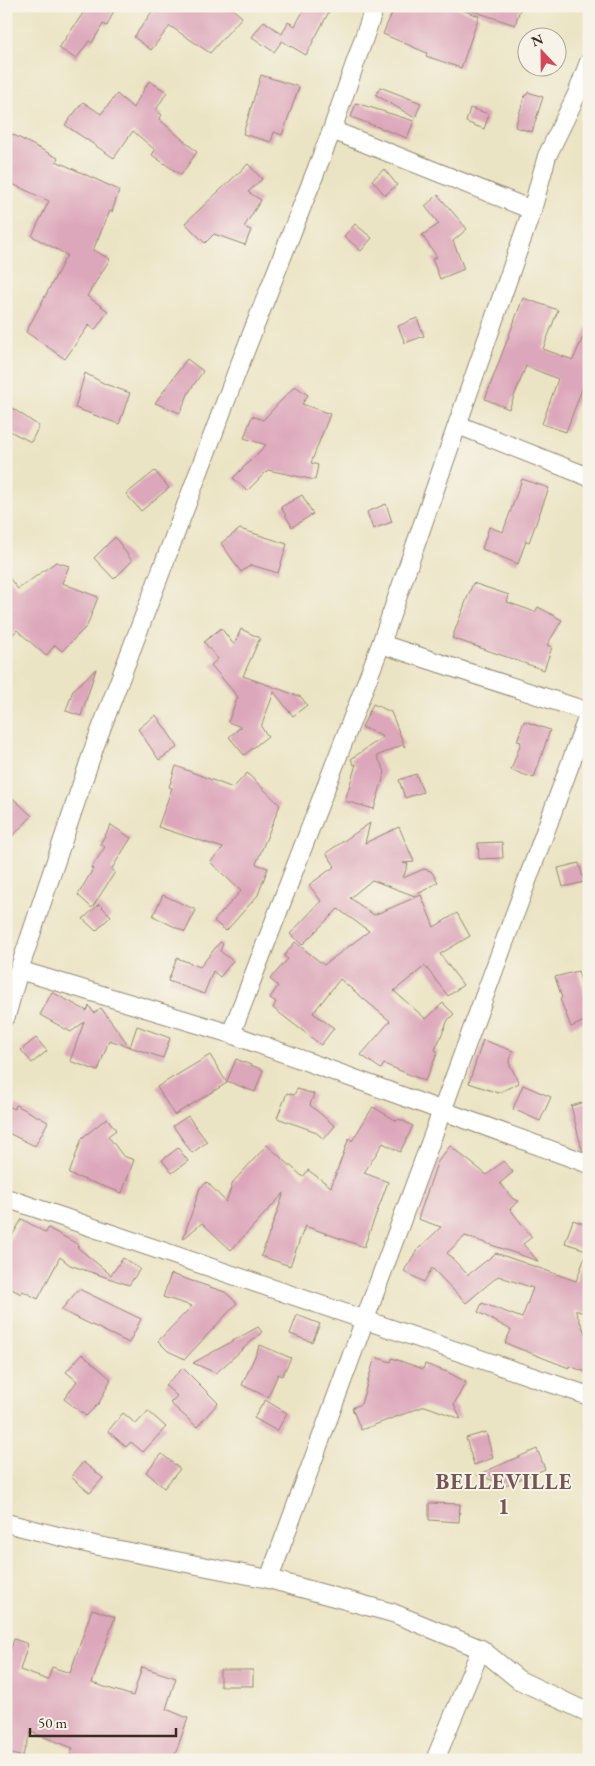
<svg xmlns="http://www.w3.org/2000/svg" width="595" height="1766" viewBox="0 0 595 1766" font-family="'EB Garamond',serif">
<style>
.building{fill:#dda7bb}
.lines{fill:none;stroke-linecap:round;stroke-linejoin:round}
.street-casing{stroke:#938771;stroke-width:20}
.street{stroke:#fff;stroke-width:18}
.labels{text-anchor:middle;stroke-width:4;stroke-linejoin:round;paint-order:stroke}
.district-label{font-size:22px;font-weight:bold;letter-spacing:1px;fill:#745655;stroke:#f7f3e8}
</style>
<rect width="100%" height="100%" fill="#f7f3e8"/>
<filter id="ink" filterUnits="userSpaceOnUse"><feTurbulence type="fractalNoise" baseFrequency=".02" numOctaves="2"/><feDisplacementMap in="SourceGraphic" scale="10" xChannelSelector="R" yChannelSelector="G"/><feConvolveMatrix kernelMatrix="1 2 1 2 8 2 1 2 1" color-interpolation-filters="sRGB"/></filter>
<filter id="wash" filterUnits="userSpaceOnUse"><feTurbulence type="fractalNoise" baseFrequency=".0096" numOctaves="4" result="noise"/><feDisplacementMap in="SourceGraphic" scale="20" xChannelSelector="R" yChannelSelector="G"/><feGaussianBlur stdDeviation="1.12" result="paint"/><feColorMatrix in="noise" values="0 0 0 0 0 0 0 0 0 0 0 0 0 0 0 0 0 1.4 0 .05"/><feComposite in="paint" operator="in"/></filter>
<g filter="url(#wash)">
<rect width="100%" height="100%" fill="#ebe4c4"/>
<g id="blocks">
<!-- building -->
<g class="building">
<polygon points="88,6 116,6 107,26 103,24 92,43 89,41 76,59 59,48"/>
<polygon points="156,6 229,6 242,17 210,53 170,26 151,50 134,37"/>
<polygon points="306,6 332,6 306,55 282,41 274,52 252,37 264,21 282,34 288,22 295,26"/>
<polygon points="395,6 450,6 479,16 461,68 426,56 427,53 383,34"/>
<polygon points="467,6 521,6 515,25 467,9"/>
<polygon points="261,75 299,87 282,135 274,132 271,142 243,134"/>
<polygon points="149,81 167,92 156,110 162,115 159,119 197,152 181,175 152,155 155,150 133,131 114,158 65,125 83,102 101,114 117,94 133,108"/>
<polygon points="380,87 421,103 415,118 376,95"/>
<polygon points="528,92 543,97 532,132 515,127 525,95 527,95"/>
<polygon points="356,103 414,121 407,138 351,117"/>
<polygon points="470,108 489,114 484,129 466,122"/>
<polygon points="6,131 58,158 56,161 119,190 112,212 110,211 93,250 110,259 87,296 108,311 95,330 89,325 65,359 26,332 67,255 32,236 49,201 6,181"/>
<polygon points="248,164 262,179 248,192 261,200 244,227 251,230 245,245 214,234 205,243 185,223"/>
<polygon points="384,169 397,185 385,195 372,180"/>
<polygon points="438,195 467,229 453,241 464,269 440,279 432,259 437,257 422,235 439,224 425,206"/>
<polygon points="355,224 372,238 361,251 344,236"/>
<polygon points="523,298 558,310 543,349 573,360 589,323 589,370 566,432 542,424 558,379 526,366 509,409 485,399"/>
<polygon points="417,318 424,336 405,343 398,326"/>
<polygon points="187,359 203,371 189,392 180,413 155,403"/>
<polygon points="85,373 105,384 130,393 119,424 75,408"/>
<polygon points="295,386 308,395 302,404 330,414 311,463 318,465 315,480 268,470 247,491 233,478 266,445 244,438 252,416 263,420"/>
<polygon points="6,404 39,426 31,442 6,429"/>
<polygon points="155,471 169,488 141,511 126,494"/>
<polygon points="522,479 549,488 529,542 526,541 518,564 482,549 489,527 503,532"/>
<polygon points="302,495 313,514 292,527 281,507"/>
<polygon points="386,504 392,522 373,529 367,512"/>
<polygon points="240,529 287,544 278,573 251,565 241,572 221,543"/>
<polygon points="115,537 132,561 114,579 94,558"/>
<polygon points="56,562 69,566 62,583 98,597 87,626 62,651 55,645 46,656 17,630 6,642 6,574 18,589"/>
<polygon points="473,583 509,595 507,602 535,612 538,607 562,620 547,645 552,647 544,670 452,638"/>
<polygon points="221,628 234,645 241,629 260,638 243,676 301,697 307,705 293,716 274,692 261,727 268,736 244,755 229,737 241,727 228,722 238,697 211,665 218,659 204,642"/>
<polygon points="96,669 81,716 66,711 73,690"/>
<polygon points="373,704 391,712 405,747 402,745 377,756 385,772 374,809 345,801 356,764 354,765 351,759 383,737 362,727"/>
<polygon points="156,715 178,747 159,760 138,729"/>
<polygon points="524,721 550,730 534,778 511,770 521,742 517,741"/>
<polygon points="176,766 233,788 247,773 280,805 256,864 268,868 258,895 226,931 214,921 241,891 210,862 223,848 158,827 172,788 169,787"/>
<polygon points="416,774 423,792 405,798 399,780"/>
<polygon points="6,792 32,816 6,843"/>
<polygon points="370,823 365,843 399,827 414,862 403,863 408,864 403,878 424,869 431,871 438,882 415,896 372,880 350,898 374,915 421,895 434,927 457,913 470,936 440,954 463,985 448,996 425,966 394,991 426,1019 443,1003 454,1014 448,1020 435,1050 438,1052 425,1081 384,1064 381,1069 361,1055 390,1021 340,979 313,1013 334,1028 321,1045 273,1008 276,1002 270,998 278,986 270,979 288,959 284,956 295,942 324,965 369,931 338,909 302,945 290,934 321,901 309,885 335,866 326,853"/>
<polygon points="111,825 131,838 111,870 115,872 92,908 78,895 93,869 91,868 105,847 100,844"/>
<polygon points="502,842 503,858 479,859 478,843"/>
<polygon points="579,863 584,882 563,887 558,868"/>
<polygon points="163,895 196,910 185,932 153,916"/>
<polygon points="99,904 111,916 96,931 83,919"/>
<polygon points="220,942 223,944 220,951 233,961 220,977 213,971 204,994 168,981 177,958 200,967"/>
<polygon points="578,971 589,1009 589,1019 571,1027 560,999 562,998 555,977"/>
<polygon points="52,992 87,1011 89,1006 94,1013 101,1008 130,1047 109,1040 98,1071 70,1061 84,1022 71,1032 40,1015"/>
<polygon points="137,1026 170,1038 163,1058 130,1047"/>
<polygon points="36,1038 47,1051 32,1063 21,1050"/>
<polygon points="483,1040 513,1051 509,1063 519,1083 498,1093 469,1083"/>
<polygon points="210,1055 227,1083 174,1115 157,1087"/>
<polygon points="236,1059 263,1070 255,1092 227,1081"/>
<polygon points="523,1085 551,1097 540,1121 513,1109"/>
<polygon points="297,1089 314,1094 310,1105 335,1126 324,1139 314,1131 277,1118 287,1093 294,1095"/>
<polygon points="589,1101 589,1152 587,1152 582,1150 571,1106"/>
<polygon points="6,1104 14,1109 16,1105 48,1122 35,1146 6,1132"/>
<polygon points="373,1107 397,1121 399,1119 413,1126 400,1152 383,1143 364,1173 388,1182 364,1247 305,1226 290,1266 261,1256 284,1193 231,1250 202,1223 183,1239 200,1188 207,1182 226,1202 233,1182 267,1145 303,1177 308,1170 331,1187 349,1138 352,1141"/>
<polygon points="188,1116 207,1142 192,1153 173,1126"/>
<polygon points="107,1118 116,1130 108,1136 123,1156 134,1160 122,1193 69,1174 82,1138"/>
<polygon points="450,1146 487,1175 503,1161 513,1172 500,1183 513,1199 519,1201 510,1209 532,1237 523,1244 538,1261 465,1236 447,1253 468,1275 496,1253 576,1281 587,1252 589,1252 589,1315 575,1310 589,1342 589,1373 569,1366 569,1368 505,1343 511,1330 478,1312 482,1303 522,1318 533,1288 498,1276 466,1303 432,1268 424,1282 404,1271 417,1250 441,1227 418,1219 437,1163"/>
<polygon points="178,1148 188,1161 172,1173 162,1160"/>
<polygon points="22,1219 46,1233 48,1228 79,1245 77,1247 111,1275 123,1258 140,1269 129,1285 70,1265 60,1257 38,1299 23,1291 21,1294 6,1286 6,1246"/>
<polygon points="573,1220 589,1226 589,1251 565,1243"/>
<polygon points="171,1274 225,1292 237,1303 185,1359 168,1351 158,1341 192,1306 163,1297"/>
<polygon points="79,1289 141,1319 129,1343 61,1310"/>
<polygon points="297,1315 320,1324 312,1342 290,1334"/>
<polygon points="258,1327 262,1332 216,1373 193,1363"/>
<polygon points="260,1345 291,1358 282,1376 278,1374 268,1397 242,1385"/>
<polygon points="82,1354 111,1379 99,1403 86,1416 64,1399 77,1381 66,1372"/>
<polygon points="375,1357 391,1362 392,1358 423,1369 425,1364 447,1372 466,1382 454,1404 461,1419 425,1406 361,1430 352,1408 361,1404"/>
<polygon points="183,1368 218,1403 197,1427 170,1403 177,1396 165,1385"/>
<polygon points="265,1400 287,1413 277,1431 254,1418"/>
<polygon points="148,1411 166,1427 143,1452 131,1442 126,1447 108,1431 123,1413 136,1424"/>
<polygon points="486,1432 493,1458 474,1465 466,1438"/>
<polygon points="537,1449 545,1469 506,1485 477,1475"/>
<polygon points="162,1454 180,1469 164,1488 146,1472"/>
<polygon points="83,1462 103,1478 90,1493 71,1477"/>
<polygon points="429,1503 460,1504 459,1522 429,1520"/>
<polygon points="92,1609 115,1617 92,1683 133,1696 142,1667 176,1678 166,1709 188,1718 173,1760 68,1760 73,1748 31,1732 22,1757 6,1752 6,1663 14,1639 28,1644 20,1670 48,1680 52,1667 70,1673"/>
<rect x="220" y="1670" width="33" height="16"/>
</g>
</g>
</g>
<g filter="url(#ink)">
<use href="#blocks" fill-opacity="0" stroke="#938771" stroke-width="1"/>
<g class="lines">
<!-- street casing -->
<g class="street-casing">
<g id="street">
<polyline points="332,130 532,210"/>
<polyline points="458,425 589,477"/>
<polyline points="381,644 589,712"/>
<polyline points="19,970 231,1034 589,1164"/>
<polyline points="6,1016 19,970 95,745 236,374 332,130 375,6"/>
<polyline points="231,1034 381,644 532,210 547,156 577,94 589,62"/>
<polyline points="6,1198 589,1396"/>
<polyline points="6,1523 94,1545 269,1579 393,1613 481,1649 519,1680 589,1713"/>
<polyline points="269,1579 589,713"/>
<polyline points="435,1760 481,1649"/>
</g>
</g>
<!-- street -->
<use href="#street" class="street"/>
</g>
</g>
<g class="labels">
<!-- district labels -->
<g class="district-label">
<text x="504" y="1489">BELLEVILLE<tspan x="504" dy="25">1</tspan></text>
</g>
</g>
<!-- margin -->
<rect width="595" height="1766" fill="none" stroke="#f7f3e8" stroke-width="25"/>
<!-- north arrow -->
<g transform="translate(542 52) rotate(338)"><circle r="24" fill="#f7f3e8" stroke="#aca397"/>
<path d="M0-4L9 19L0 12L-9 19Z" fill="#d1495b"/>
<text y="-8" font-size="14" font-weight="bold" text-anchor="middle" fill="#3b2a1e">N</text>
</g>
<!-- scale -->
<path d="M30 1728v8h146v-8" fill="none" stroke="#3b2a1e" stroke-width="2.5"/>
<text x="38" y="1728" font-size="15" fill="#3b2a1e" stroke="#f7f3e8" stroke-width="4" paint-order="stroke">50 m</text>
</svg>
